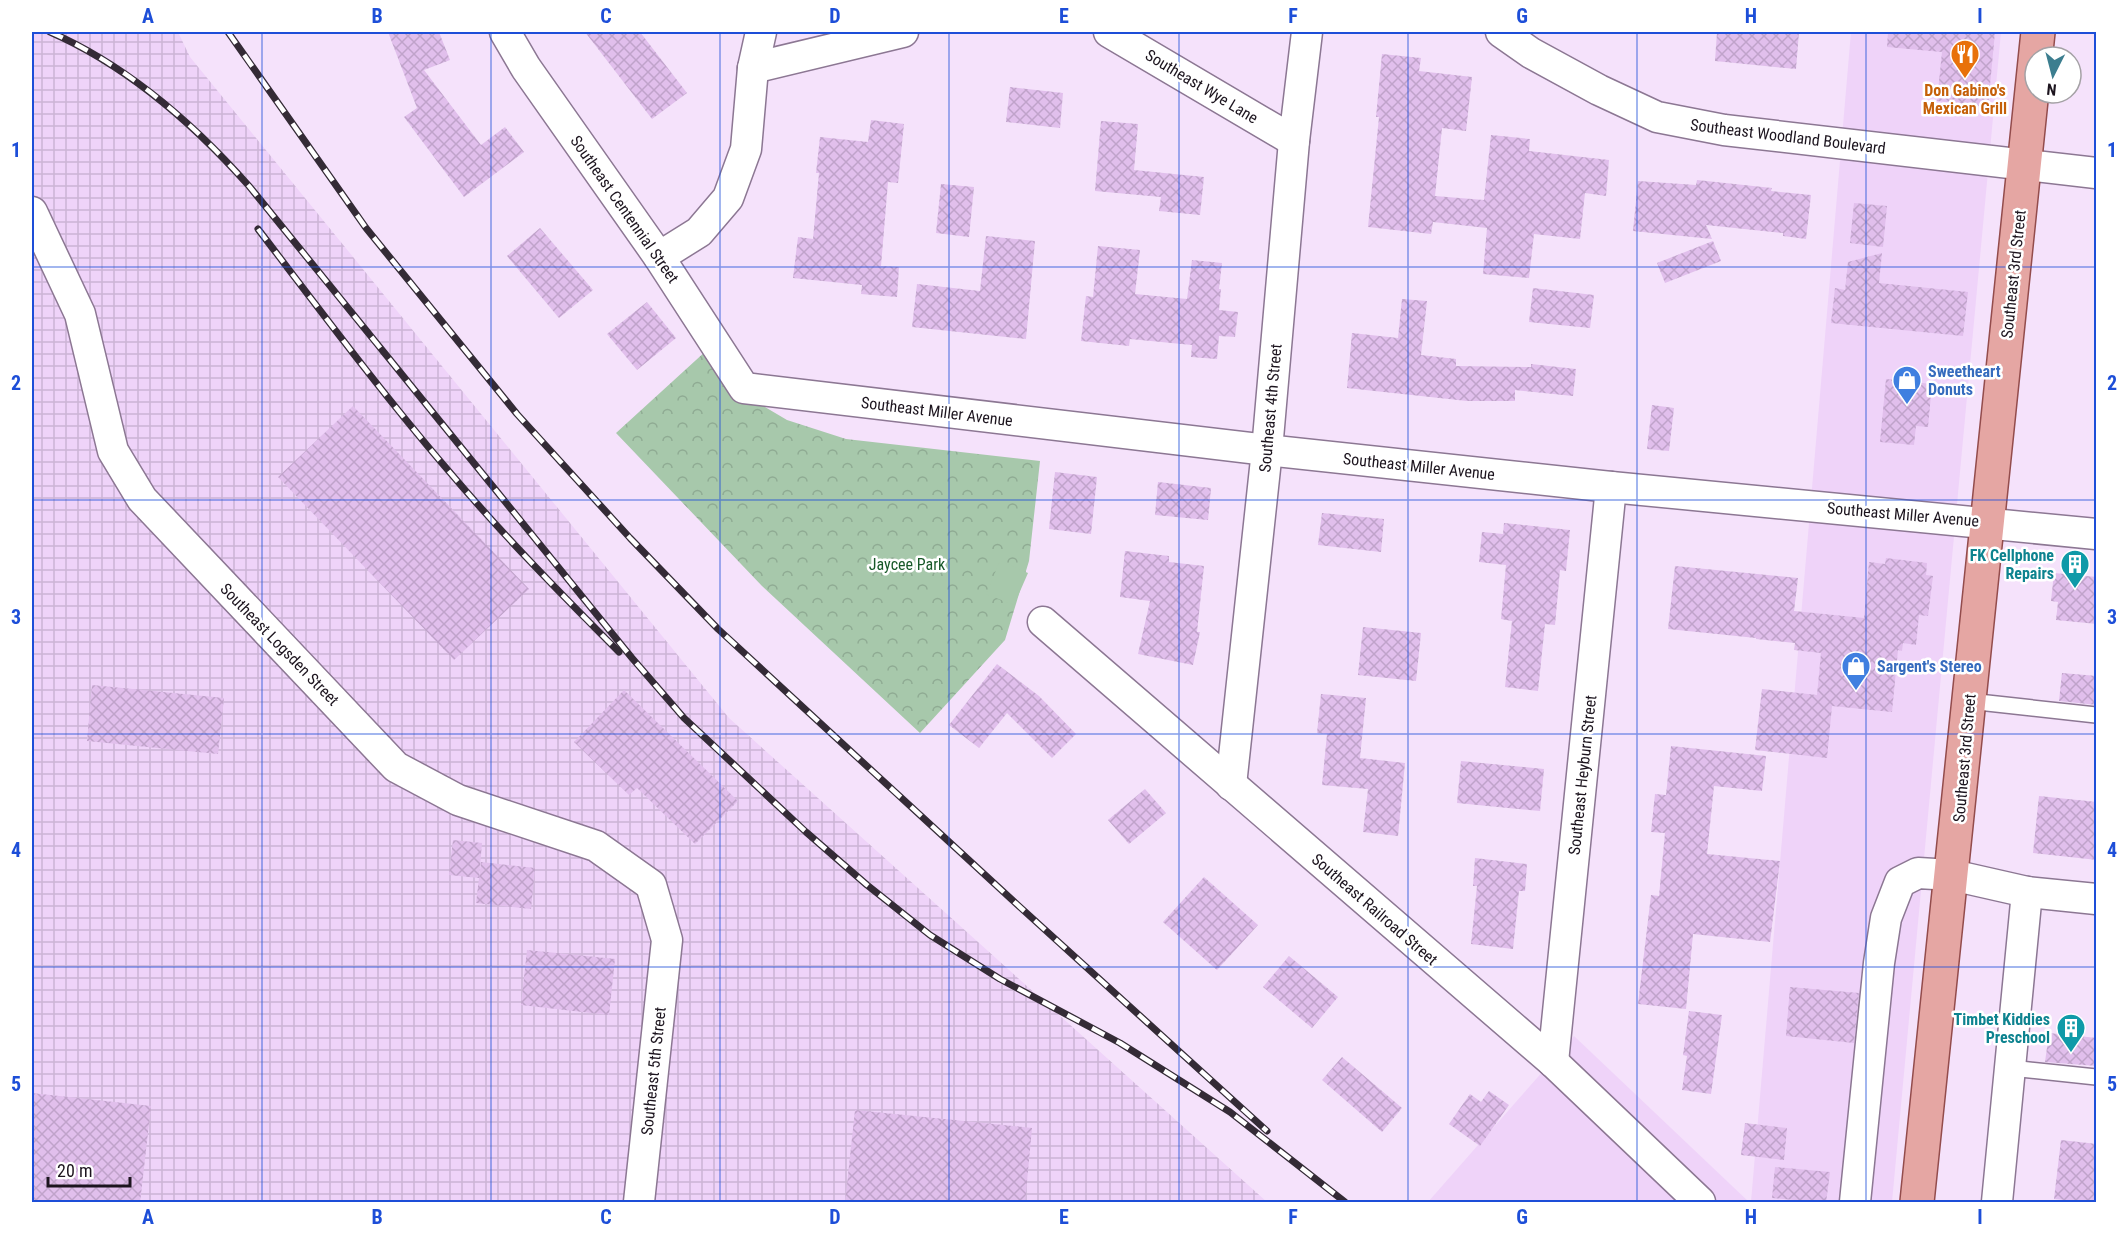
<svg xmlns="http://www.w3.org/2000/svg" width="2128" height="1234" viewBox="0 0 2128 1234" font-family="'Roboto Condensed',sans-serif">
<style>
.built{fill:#efd3f9}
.industrial{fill:url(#industrial-grid)}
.forest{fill:url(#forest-crowns)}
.pitch{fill:#a7c8ab}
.building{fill:url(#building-cross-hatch)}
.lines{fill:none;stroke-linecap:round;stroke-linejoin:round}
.service-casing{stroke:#8c7793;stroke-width:18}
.minor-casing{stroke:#8c7793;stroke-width:33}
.primary-casing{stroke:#934c4c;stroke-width:36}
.service{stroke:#fff;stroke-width:15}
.minor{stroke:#fff;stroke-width:30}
.primary{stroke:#e5a6a3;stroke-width:33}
.rail-casing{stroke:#342b36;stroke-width:7}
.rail{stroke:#fff;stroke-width:4.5;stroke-dasharray:14;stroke-linecap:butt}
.grid{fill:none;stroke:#1d4ed8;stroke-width:1.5;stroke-opacity:0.55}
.labels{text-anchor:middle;stroke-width:5;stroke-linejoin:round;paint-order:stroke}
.street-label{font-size:16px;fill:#1c141e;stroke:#fff}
.food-label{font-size:16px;font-weight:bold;fill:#c56008;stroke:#fff}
.shop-label{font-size:16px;font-weight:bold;fill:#366cbe;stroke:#fff;text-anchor:start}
.culture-label{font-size:16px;font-weight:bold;fill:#0d838f;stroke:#fff;text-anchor:end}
.park-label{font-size:16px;fill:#175828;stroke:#fff}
.neatline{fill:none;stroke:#1d4ed8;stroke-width:2}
.grid-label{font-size:20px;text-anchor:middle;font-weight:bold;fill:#1d4ed8}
</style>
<defs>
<pattern id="industrial-grid" width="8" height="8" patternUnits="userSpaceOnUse" patternTransform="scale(1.5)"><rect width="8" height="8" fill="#efd3f9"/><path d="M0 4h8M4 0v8" fill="none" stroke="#ccb4d5"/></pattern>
<pattern id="forest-crowns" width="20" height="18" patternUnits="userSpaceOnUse" patternTransform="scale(1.5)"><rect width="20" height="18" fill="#a7c8ab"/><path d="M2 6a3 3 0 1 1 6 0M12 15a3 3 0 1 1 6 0" fill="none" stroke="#8fab93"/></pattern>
<pattern id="building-cross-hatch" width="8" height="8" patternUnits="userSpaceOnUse" patternTransform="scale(1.5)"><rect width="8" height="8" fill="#e1bfec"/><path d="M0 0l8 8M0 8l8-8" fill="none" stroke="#c0a3ca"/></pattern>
</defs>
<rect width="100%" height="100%" fill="#f5e2fb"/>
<!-- built -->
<g class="built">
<polygon points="1851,32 2001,32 1892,1202 1751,1202"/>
<polygon points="1574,1036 1749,1202 1428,1202"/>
</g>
<!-- industrial -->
<polygon class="industrial" points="32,32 178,32 190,57 729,718 1267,1202 32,1202"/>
<!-- forest -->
<polygon class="forest" points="707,350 758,403 787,420 846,439 1040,461 1029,561 1005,640 920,733 762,586 616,433"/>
<!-- pitch -->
<polygon class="pitch" points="1000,561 1028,573 1014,605 986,594"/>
<!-- building -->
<g class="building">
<polygon points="388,32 439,32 450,60 424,70 481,145 505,127 524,152 464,197 404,117 417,108"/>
<polygon points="585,32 640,32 687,93 652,119"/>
<polygon points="1717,32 1799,32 1796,69 1715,61"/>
<polygon points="1888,32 1995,32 1988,107 1937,101 1942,52 1887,47"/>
<polygon points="1382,54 1421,58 1419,71 1472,77 1466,131 1442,128 1435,196 1484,200 1491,135 1530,139 1529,151 1609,160 1606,196 1585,193 1580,239 1534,234 1529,278 1483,274 1487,228 1433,222 1431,234 1368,227 1379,117 1376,117"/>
<polygon points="1010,87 1063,93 1060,128 1006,122"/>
<polygon points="871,120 904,124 898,183 888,182 881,266 899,267 897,297 861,294 862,285 793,278 798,237 813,239 819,173 816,173 820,137 868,142"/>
<polygon points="1101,121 1138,124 1134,170 1204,177 1200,215 1159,211 1161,197 1095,191"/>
<polygon points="1697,180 1772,188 1771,191 1811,195 1806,239 1783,236 1783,233 1706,225 1712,239 1633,231 1638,181 1696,185"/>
<polygon points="941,184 974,187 969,237 936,233"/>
<polygon points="1854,203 1887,206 1883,247 1850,243"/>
<polygon points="540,228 593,290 559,318 507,256"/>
<polygon points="986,236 1035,241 1026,339 912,327 917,284 980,291"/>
<polygon points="1713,241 1721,261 1665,283 1657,263"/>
<polygon points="1098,246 1140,250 1135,294 1187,299 1192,260 1222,263 1219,289 1221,289 1219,310 1238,312 1235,337 1219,336 1217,359 1191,357 1192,345 1130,339 1129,346 1081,341 1086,296 1093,297"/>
<polygon points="1882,253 1879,283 1968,292 1963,336 1831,323 1835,288 1845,290 1848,262"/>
<polygon points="1533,288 1594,295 1590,328 1529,322"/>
<polygon points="1402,299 1427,301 1421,355 1456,359 1456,366 1531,367 1531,364 1576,369 1573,396 1515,390 1515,401 1467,401 1347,388 1352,333 1398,338"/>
<polygon points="647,302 676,338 637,370 607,334"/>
<polygon points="1886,379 1932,384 1928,427 1916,426 1914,445 1880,442"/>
<polygon points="1652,405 1674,408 1669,451 1647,449"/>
<polygon points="353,406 529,589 454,660 278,477"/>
<polygon points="1055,472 1097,477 1091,534 1049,529"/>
<polygon points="1158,482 1211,488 1208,520 1155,515"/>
<polygon points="1322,513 1384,519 1381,552 1318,545"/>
<polygon points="1504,523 1570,530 1566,571 1560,570 1555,625 1545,624 1538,691 1505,687 1512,621 1501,619 1506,565 1479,562 1482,532 1503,534"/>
<polygon points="1125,551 1169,556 1169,562 1204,566 1197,632 1200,632 1193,665 1138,654 1150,601 1120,597"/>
<polygon points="1886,558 1927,563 1926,575 1933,576 1928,616 1919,615 1916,645 1903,643 1902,651 1898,650 1892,712 1832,706 1827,758 1755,750 1762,689 1817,695 1821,653 1794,650 1795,643 1756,639 1756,638 1668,629 1675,566 1798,578 1794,611 1864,618 1869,562 1885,564"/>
<polygon points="2054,573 2097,577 2097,624 2056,620 2058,602 2051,601"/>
<polygon points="1363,627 1421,633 1416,681 1358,675"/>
<polygon points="997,664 1039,696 1076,734 1052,758 1007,713 979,748 949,725"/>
<polygon points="2062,673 2097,676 2097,705 2059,701"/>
<polygon points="92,685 224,698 218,754 87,741"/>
<polygon points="624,690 738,801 695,844 637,788 629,795 574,742"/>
<polygon points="1321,694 1366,698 1360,758 1405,763 1398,836 1363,832 1368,789 1322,785 1327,734 1317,733"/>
<polygon points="1671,746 1766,756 1762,791 1714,786 1707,854 1780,861 1770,942 1693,934 1686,1009 1638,1004 1651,895 1659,896 1665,833 1651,832 1655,794 1666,795"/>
<polygon points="1461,761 1544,769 1540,811 1457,803"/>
<polygon points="1145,789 1166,813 1129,844 1108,820"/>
<polygon points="2039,796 2097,802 2097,860 2033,853"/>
<polygon points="453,840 482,843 479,878 449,875"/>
<polygon points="1475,858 1527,864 1525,891 1519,891 1513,949 1471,944 1477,886 1473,886"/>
<polygon points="481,862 535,868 531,909 476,903"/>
<polygon points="1204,877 1258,925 1217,970 1163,922"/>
<polygon points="527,950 615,959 609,1015 521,1005"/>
<polygon points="1289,956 1338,997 1312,1028 1263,987"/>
<polygon points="1790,987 1859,993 1854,1043 1786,1036"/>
<polygon points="1689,1011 1722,1015 1711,1094 1682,1090 1687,1056 1683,1055"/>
<polygon points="2049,1033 2097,1038 2097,1066 2045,1062"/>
<polygon points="1342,1057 1402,1108 1382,1132 1322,1080"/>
<polygon points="1489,1091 1509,1105 1480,1146 1449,1124 1470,1094 1481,1102"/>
<polygon points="32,1093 151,1106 140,1203 32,1203"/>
<polygon points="855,1110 1032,1128 1025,1203 845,1203"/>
<polygon points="1745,1123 1787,1128 1784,1160 1741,1155"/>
<polygon points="2061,1140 2097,1144 2095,1203 2054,1199"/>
<polygon points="1775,1167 1830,1172 1826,1203 1772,1198"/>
</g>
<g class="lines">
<!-- service casing -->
<g class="service-casing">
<g id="service">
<polyline points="1969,701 2096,715"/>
<polyline points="2011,1068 2096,1077"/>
</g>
</g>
<!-- minor casing -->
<g class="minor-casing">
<g id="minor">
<polyline points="505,32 526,68 659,257 744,388 1267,450 1611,487 2096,534"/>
<polyline points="1109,32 1294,141"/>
<polyline points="1501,32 1531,53 1599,90 1657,117 1724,130 2096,173"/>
<polyline points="753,68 903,32"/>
<polyline points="32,212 80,314 113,451 142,499 396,767 458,800 596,846 651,885 667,940 639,1202"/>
<polyline points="659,257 699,232 728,198 746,149 753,68 761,32"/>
<polyline points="1043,622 1553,1062 1700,1202"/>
<polyline points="1231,785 1267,450 1294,141 1307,32"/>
<polyline points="1553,1062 1611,487"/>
<polyline points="1855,1202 1879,963 1886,918 1900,882 1918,873 1952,875 2027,892 2096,899"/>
<polyline points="1997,1202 2027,892"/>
</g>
</g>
<!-- primary casing -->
<g class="primary-casing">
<polyline id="primary" points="1917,1202 2038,32"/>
</g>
<!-- service -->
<use href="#service" class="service"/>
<!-- minor -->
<use href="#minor" class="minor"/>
<!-- primary -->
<use href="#primary" class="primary"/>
<!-- rail casing -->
<g class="rail-casing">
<g id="rail">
<path d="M50,32C128,66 193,123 249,186L632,658L684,718L806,832L867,885L930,935L1000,979L1120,1043L1230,1112L1345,1202"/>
<polyline points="228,32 366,228 517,414 630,538 718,629 1021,908 1267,1131"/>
<path d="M258,229C320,310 381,392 447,469C501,533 560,593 619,652"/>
</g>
</g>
<!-- rail -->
<use href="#rail" class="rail"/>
</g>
<!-- grid -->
<path class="grid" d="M262,32V1202M491,32V1202M720,32V1202M949,32V1202M1179,32V1202M1408,32V1202M1637,32V1202M1866,32V1202M32,267H2096M32,500H2096M32,734H2096M32,967H2096"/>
<!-- icons -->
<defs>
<g id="restaurant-pin" transform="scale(1.5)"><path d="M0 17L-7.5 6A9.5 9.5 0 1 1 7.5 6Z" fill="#e8710a" stroke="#fff"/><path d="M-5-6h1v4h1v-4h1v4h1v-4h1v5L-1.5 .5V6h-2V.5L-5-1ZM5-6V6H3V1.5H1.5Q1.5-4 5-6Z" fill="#fff"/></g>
<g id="shop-pin" transform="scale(1.5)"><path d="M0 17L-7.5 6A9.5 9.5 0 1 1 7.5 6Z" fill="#3f7fe0" stroke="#fff"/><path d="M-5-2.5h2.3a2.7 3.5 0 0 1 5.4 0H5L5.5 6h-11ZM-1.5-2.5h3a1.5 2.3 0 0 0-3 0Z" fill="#fff"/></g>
<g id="building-pin" transform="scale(1.5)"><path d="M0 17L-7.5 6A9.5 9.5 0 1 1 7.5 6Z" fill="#0f9aa8" stroke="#fff"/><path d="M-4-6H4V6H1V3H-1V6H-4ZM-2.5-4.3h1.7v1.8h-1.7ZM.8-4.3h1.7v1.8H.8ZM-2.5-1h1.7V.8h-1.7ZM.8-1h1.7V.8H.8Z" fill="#fff"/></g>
</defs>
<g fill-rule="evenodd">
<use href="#restaurant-pin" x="1965" y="54"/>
<use href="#shop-pin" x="1907" y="380"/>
<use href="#building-pin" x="2075" y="564"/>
<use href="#shop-pin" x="1856" y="666"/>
<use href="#building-pin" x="2071" y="1028"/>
</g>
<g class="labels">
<!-- street labels -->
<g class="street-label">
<text transform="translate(1202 86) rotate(31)" y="6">Southeast Wye Lane</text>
<text transform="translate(1788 136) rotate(7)" y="6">Southeast Woodland Boulevard</text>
<text transform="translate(625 209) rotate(55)" y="6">Southeast Centennial Street</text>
<text transform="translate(2013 274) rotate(-84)" y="6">Southeast 3rd Street</text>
<text transform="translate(1270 408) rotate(-85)" y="6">Southeast 4th Street</text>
<text transform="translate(937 411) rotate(7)" y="6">Southeast Miller Avenue</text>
<text transform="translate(1419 466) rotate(6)" y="6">Southeast Miller Avenue</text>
<text transform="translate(1903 514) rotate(5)" y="6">Southeast Miller Avenue</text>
<text transform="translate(280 644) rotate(46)" y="6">Southeast Logsden Street</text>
<text transform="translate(1964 758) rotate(-85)" y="6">Southeast 3rd Street</text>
<text transform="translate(1582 775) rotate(-84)" y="6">Southeast Heyburn Street</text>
<text transform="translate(1375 909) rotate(41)" y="6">Southeast Railroad Street</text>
<text transform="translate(653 1071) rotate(-84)" y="6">Southeast 5th Street</text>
</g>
<!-- food labels -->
<g class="food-label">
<text x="1965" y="96">Don Gabino's<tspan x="1965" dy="18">Mexican Grill</tspan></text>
</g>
<!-- shop labels -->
<g class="shop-label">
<text x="1928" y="377">Sweetheart<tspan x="1928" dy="18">Donuts</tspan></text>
<text x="1877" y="672">Sargent's Stereo</text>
</g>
<!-- culture labels -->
<g class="culture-label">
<text x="2054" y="561">FK Cellphone<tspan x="2054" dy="18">Repairs</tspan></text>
<text x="2050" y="1025">Timbet Kiddies<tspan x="2050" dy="18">Preschool</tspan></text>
</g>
<!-- park labels -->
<g class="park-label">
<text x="907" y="570">Jaycee Park</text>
</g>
</g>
<!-- border -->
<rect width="2128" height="1234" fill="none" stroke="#ffffff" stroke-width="66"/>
<!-- north arrow -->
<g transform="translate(2053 75) rotate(186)"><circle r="28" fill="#ffffff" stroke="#a4a1a5" stroke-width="1.5"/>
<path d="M0-4.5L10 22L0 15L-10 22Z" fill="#3c7e8f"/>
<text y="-9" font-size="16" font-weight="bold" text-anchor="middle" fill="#1c141e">N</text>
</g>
<!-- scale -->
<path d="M48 1177v9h82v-9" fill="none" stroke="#1c141e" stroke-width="3"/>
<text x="57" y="1177" font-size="18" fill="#1c141e" stroke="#ffffff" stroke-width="4.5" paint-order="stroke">20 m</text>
<rect x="33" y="33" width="2062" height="1168" class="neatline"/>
<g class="grid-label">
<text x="148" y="23">A</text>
<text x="377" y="23">B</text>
<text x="606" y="23">C</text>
<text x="835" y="23">D</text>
<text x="1064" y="23">E</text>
<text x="1293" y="23">F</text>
<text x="1522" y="23">G</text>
<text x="1751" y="23">H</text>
<text x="1980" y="23">I</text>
<text x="16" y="157">1</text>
<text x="2112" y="157">1</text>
<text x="16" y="390">2</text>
<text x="2112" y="390">2</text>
<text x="16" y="624">3</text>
<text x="2112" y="624">3</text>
<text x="16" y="857">4</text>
<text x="2112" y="857">4</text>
<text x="16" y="1091">5</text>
<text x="2112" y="1091">5</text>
<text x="148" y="1224">A</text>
<text x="377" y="1224">B</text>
<text x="606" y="1224">C</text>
<text x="835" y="1224">D</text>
<text x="1064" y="1224">E</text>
<text x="1293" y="1224">F</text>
<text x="1522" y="1224">G</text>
<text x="1751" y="1224">H</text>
<text x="1980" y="1224">I</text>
</g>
</svg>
